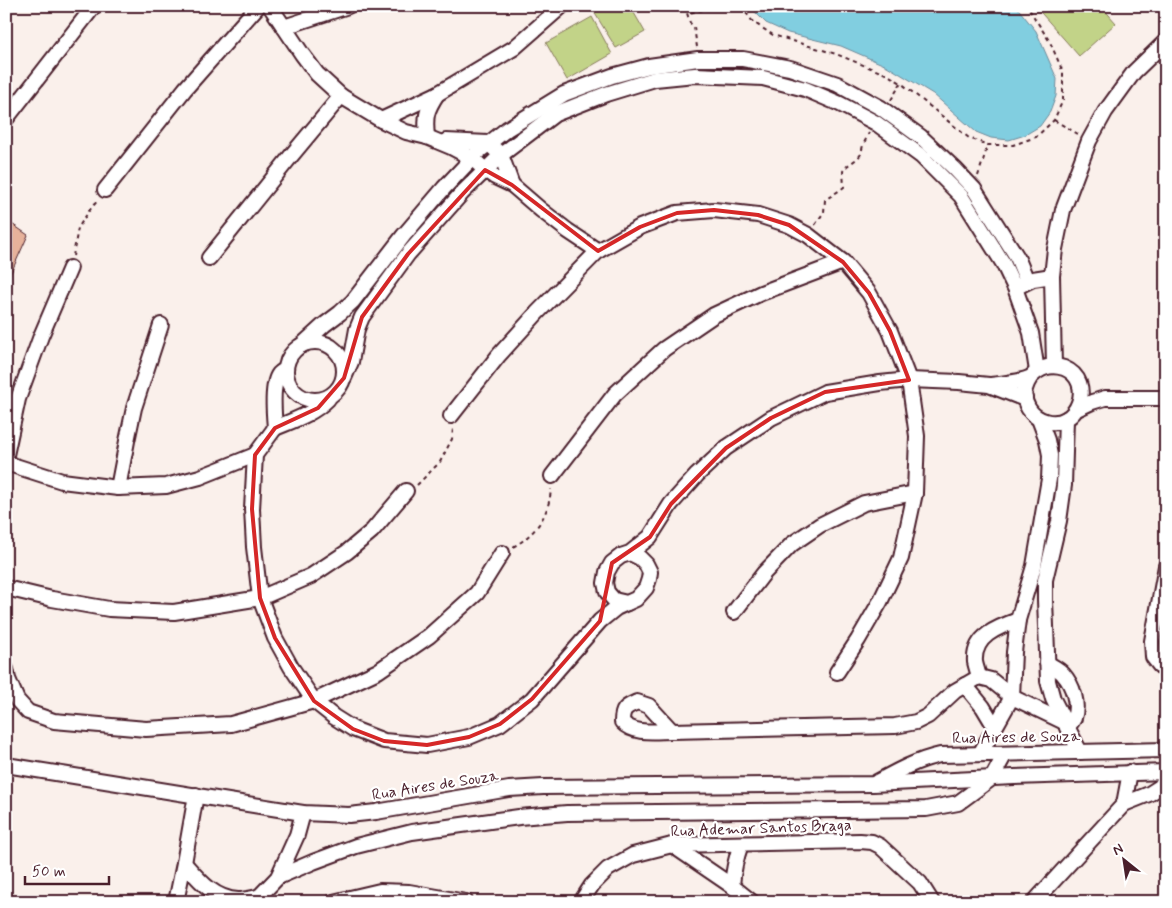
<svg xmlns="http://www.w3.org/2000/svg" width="1172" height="908" viewBox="0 0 1172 908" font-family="Mynerve,sans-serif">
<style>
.green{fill:#c2d388;stroke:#86795a}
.water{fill:#81cee0;stroke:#6b8898}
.building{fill:#e7b29b;stroke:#4a1f2b}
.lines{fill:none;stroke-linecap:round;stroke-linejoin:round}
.minor-casing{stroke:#4a1f2b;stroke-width:18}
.path{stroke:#4a1f2b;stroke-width:2;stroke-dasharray:4 4;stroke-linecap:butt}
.minor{stroke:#fff;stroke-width:14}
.marked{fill:none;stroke:#d62828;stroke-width:4;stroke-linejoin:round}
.labels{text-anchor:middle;stroke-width:4.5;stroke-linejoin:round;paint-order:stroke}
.street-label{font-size:16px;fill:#4a1f2b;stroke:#fff}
</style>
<rect width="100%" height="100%" fill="#faf0eb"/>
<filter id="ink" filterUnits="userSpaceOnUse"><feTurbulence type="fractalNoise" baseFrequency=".02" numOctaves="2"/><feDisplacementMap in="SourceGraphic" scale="10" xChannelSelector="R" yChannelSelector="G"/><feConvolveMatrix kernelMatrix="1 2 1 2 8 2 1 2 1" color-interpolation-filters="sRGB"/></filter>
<g filter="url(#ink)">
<!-- green -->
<g class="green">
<polygon points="630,6 645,32 616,48 591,7"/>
<polygon points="1035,6 1101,6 1116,23 1079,56"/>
<polygon points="592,17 612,54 567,80 546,43"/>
</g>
<!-- water -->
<polygon class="water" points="749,6 1016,6 1036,31 1057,79 1056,96 1050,112 1040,126 1025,135 1009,140 991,138 976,132 933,94 887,66 841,46 788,33 766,23"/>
<!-- building -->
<polygon class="building" points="6,220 28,235 6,284"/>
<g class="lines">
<!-- minor casing -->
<g class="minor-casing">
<g id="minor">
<polyline points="270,6 302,54 317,74 341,96 381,120 406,132 427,137 451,147 472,158 485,170 495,177 512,185 541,210 568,231 598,251"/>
<polyline points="284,27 348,6"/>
<polyline points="6,119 94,6"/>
<polyline points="381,120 437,94 514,48 562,6"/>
<path d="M427,137C425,116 426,111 437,94"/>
<polyline points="446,141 488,143 501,155 512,185"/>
<polyline points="105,190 185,89 258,6"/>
<polyline points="209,258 291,156 341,96"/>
<polyline points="1019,286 1033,279 1052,276"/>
<circle cx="315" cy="371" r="29"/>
<polyline points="302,345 324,325 340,313 353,301 404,235 444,188 478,152 507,129 564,94 612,76 649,66 698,59 743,59 790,68 837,84 881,108 921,137 955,169 974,189 1017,257 1027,281"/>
<polyline points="1054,366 1052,276 1055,249 1063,210 1089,141 1105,112 1134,72 1166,41"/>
<path d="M286,369C283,371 281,372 279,374C271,384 274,416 275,428C294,420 313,414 328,399"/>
<polyline points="344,378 351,362 357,329 362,317 408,254 462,193 501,155 555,114 606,94 655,79 695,75 763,78 805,89 840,104 876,123 921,156 961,196 1003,263 1015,288 1031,333 1037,371"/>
<path d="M991,385C1000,384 1020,382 1029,378C1032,377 1034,373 1038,371C1045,366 1055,365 1064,368C1096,381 1078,431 1045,421C1031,417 1022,403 1025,389C1026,385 1028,381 1030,378"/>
<polyline points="1077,409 1092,402 1105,398 1166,398"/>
<polyline points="451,416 499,355 537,313 598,251 640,227 677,213 714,210 758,215 789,225 808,235 843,262 869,293 890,331 909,380 917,436 915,493 901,558 880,602 858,640 837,672"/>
<polyline points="1066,419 1064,485 1059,521 1045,580 1045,600 1047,652 1048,681 1053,699 1080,752"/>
<polyline points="275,428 255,455 252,509 254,547 260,598 275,638 291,667 314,701 334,717 353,729 384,741 427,745 469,737 500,724 532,699 600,621 616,608 627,603"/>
<polyline points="6,455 18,399 41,336 70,268"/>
<polyline points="6,463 62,481 118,488 166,486 200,477 255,455"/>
<polyline points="552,476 615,394 664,349 714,315 761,293 843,262"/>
<polyline points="118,488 127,441 134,408 161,325"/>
<polyline points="630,553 640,558 646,564 650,572 649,579 646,588 636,599 627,603 614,600 607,592 605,583 607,572 612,563 621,556 630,553 650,537 671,504 697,475 726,448 771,418 825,392 880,383 909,380 959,382 989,385 1025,399"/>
<polyline points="1166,566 1152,641 1153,657 1160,666 1166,667"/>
<polyline points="6,588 52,599 109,609 174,612 260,598 311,576 347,552 372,531 406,491"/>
<polyline points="734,612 764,573 792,544 820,525 864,503 915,493"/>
<path d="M1047,663C1052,666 1059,669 1063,674C1073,685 1079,704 1074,718C1072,722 1069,725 1067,728"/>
<polyline points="6,669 8,679 17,700 28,712 54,721 146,729 231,724 314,701 378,671 429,636 477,593 502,553"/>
<path d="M979,677C978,672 976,667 975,662C973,636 998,627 1018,620"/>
<polyline points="965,685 983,707 995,727"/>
<path d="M672,731L649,706L637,702C626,707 622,708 622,722C634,735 656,731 672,731L895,726L916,722L928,716L955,691L979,677L991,680L1012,697L1064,722"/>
<polyline points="980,754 1012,697 1014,652 1018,620 1034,566 1049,479 1050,455 1047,440 1039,419"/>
<polyline points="6,765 303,813 349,815 376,812 509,789 543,787 873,784 1014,777 1166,772"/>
<path d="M877,782C897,771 917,760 940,755L1166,750"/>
<polyline points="1124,804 1130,772"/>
<polyline points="672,845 732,886 752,902"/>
<path d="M184,863C199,880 214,899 238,900C245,900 252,898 258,897"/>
<polyline points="278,877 313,862 356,846 412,832 519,817 567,813 926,809 958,803 992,778 1005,754"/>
<path d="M732,886C733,871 736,858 741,844"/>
<polyline points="176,902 184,863 196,795"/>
<polyline points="254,902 278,877 297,835 303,813"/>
<polyline points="333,902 380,891 409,892 466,902"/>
<polyline points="581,902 592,885 608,869 633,855 672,845 860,841 872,842 880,846 920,883 932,902"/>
<polyline points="1034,902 1124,804 1149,794 1160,787 1166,779"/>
</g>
</g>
<!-- path -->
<g class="path">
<polyline points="684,6 687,13"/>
<polyline points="741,6 753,22 773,35 836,54 888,75 901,83 969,138 988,145 1013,145 1036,137 1054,120 1063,100 1063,72 1050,42 1027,6"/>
<polyline points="697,47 694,27 690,23 687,13 729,6"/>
<polyline points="891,100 901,83"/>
<polyline points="1054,120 1078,134"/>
<polyline points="978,176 988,145"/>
<polyline points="815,225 824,212 825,200 840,190 844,187 843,171 847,166 858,158 861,154 863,145 869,133"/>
<polyline points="73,256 78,228 89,211 98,200"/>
<polyline points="417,485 440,462 452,439 453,428"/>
<path d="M513,547C536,534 549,515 551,489"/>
</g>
<!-- minor -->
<use href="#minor" class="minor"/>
</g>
</g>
<!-- marked area -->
<path class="marked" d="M485,170L512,185L598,251L640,227L677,213L714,210L758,215L789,225L843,262L869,293L890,331L909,380L825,392L771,418L726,448L671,504L650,537L612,563L600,621L532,699L500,724L469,737L427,745L384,741L353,729L314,701L275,638L260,598L252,509L255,455L275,428L318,408L344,378L362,317L408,254Z"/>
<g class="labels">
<!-- street labels -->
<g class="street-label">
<text transform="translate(1016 736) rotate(-1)" y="6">Rua Aires de Souza</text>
<text transform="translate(435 784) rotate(-9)" y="6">Rua Aires de Souza</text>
<text transform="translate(761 827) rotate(-2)" y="6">Rua Ademar Santos Braga</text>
</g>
</g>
<!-- margin -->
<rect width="1172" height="908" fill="none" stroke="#fff" stroke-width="25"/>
<rect x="12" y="12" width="1147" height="883" fill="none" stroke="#4a1f2b" stroke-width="2" filter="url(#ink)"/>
<!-- north arrow -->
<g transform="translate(1124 860) rotate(330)" stroke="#ffffff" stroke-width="4" paint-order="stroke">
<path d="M0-4L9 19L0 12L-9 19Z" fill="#4a1f2b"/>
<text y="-8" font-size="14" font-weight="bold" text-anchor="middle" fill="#4a1f2b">N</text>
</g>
<!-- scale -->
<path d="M25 876v8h84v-8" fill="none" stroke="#4a1f2b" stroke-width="2.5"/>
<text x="32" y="876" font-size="15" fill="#4a1f2b" stroke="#ffffff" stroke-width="4" paint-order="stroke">50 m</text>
</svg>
